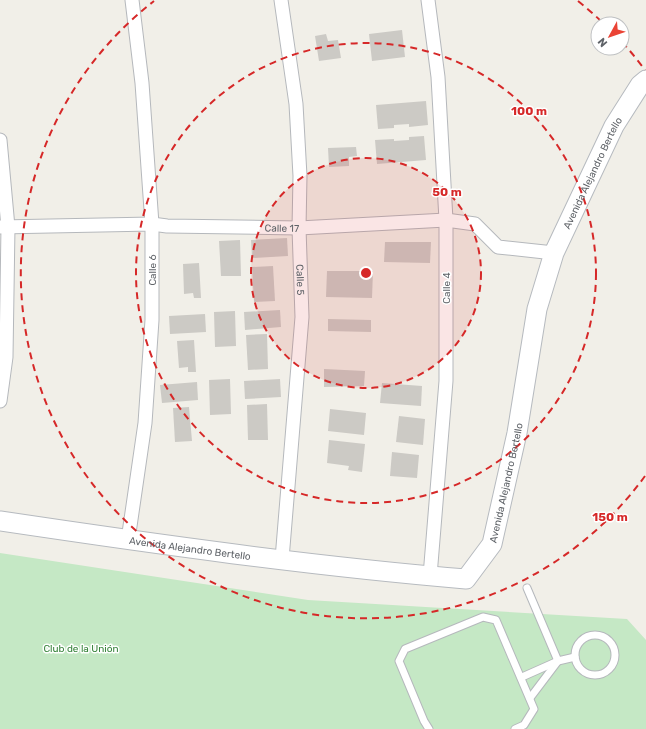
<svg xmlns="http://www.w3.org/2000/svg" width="646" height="729" viewBox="0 0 646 729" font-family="Rubik,sans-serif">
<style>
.green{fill:#c5e8c5}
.building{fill:#cccac5}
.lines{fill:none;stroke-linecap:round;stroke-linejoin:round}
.lane-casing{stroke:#b5b8bc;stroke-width:9}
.street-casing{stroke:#b5b8bc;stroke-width:15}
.secondary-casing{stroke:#b6babf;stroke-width:21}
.lane{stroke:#fff;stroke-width:7}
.street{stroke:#fff;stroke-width:13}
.secondary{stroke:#fff;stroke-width:19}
.ring{fill:none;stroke:#d62828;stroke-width:2;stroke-dasharray:7 5}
.labels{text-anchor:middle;stroke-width:3;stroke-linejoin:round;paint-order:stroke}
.street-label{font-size:10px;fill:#5f6368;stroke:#fff}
.park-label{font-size:10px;fill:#348238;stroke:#fff}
.centre{fill:#d62828;stroke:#fff;stroke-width:2}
.ring-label{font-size:12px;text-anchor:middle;font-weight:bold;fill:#d62828;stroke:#fff;stroke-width:3;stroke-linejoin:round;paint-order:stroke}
</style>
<rect width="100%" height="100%" fill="#f1efe8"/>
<!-- green -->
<polygon class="green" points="0,553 308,600 627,619 646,640 646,729 0,729"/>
<!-- building -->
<g class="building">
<polygon points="402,30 405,57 372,61 369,34"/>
<polygon points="326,34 328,41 338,40 341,58 319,61 315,36"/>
<polygon points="426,101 428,125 409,127 409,124 394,125 394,128 378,129 376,105"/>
<polygon points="424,136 426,160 377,164 375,140 394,139 394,141 409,140 409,137"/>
<polygon points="356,147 357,156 349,157 349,166 329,167 328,148"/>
<polygon points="287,238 288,256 252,258 251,240"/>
<polygon points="240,240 241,276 221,276 219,241"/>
<polygon points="385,242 431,242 430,263 384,262"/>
<polygon points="199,263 201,298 194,298 193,293 184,294 183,264"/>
<polygon points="273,266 275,301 254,302 252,267"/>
<polygon points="327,271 373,271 372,298 326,297"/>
<polygon points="280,310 281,327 245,330 244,312"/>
<polygon points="235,311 236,346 215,347 214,312"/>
<polygon points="205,314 206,332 170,334 169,316"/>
<polygon points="328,319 371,320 371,332 328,331"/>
<polygon points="267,334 268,369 248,370 246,335"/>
<polygon points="194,340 196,372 188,372 188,367 179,368 177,341"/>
<polygon points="324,369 365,371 364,386 324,387"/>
<polygon points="230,379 231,414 210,415 209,380"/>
<polygon points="280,379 281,397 245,399 244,381"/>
<polygon points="197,382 198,400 162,403 160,385"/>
<polygon points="382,383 422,386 421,406 380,403"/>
<polygon points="267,404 268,440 248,440 247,405"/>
<polygon points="189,407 192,441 175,442 173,408"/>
<polygon points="330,409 366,413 364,435 328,431"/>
<polygon points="399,416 425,419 423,445 396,442"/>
<polygon points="329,440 365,444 362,472 348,470 349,466 327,463"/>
<polygon points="392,452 419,455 417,478 390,476"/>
</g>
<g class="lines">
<!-- lane casing -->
<g class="lane-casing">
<g id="lane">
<polyline points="527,588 558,661 530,698"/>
<circle cx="595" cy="655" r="20"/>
<polyline points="522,677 558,661 575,657"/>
<polyline points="429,729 424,721 399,661 405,649 483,617 496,620 534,709 524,725 515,729"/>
</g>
</g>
<!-- street casing -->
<g class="street-casing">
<g id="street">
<path id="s1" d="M281,0L296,104L300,176L299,228L302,317L282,559"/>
<polyline points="428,0 438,77 446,220 446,381 430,576"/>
<polyline points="0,140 8,227 6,357 0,401"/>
<path id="s2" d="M0,227L152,224L167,226L299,228L446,220L475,224L498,247L554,253"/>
<polyline points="128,540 145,423 152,320 152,224 142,83 132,0"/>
</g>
</g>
<!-- secondary casing -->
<g class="secondary-casing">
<g id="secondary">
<path id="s3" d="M0,521C154,544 311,566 466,579L492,544L517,433L537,309L554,253L614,126L640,85L646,80"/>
</g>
</g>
<!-- lane -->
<use href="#lane" class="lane"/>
<!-- street -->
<use href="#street" class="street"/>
<!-- secondary -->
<use href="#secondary" class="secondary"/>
</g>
<!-- distance rings -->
<circle cx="366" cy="273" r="115" fill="#d62828" fill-opacity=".12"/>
<g class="ring">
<circle cx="366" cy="273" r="115"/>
<circle cx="366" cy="273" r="230"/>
<path d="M645 476A345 345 0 1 1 154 1M578 1A345 345 0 0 1 603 23M622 42A345 345 0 0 1 645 70"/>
</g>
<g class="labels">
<!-- street labels -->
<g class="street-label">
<text dy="4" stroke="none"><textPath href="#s3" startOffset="900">Avenida Alejandro Bertello</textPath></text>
<text dy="4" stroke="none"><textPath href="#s2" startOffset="282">Calle 17</textPath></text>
<text transform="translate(152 270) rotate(-90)" y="4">Calle 6</text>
<text dy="4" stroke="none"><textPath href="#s1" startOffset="281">Calle 5</textPath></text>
<text transform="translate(446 288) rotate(-90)" y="4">Calle 4</text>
<text dy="4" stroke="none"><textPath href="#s3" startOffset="576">Avenida Alejandro Bertello</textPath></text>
<text dy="4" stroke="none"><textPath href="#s3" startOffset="192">Avenida Alejandro Bertello</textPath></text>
</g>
<!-- park labels -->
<g class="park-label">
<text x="81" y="652">Club de la Unión</text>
</g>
</g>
<circle cx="366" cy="273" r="6" class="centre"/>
<g class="ring-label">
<text x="529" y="115">100 m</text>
<text x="447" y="196">50 m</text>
<text x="610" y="521">150 m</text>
</g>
<!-- north arrow -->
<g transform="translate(610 36) rotate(230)"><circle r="19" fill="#ffffff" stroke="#bfc1c3"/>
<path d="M0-3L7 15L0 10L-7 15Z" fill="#ea4335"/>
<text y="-6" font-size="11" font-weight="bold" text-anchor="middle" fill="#5f6368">N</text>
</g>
</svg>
